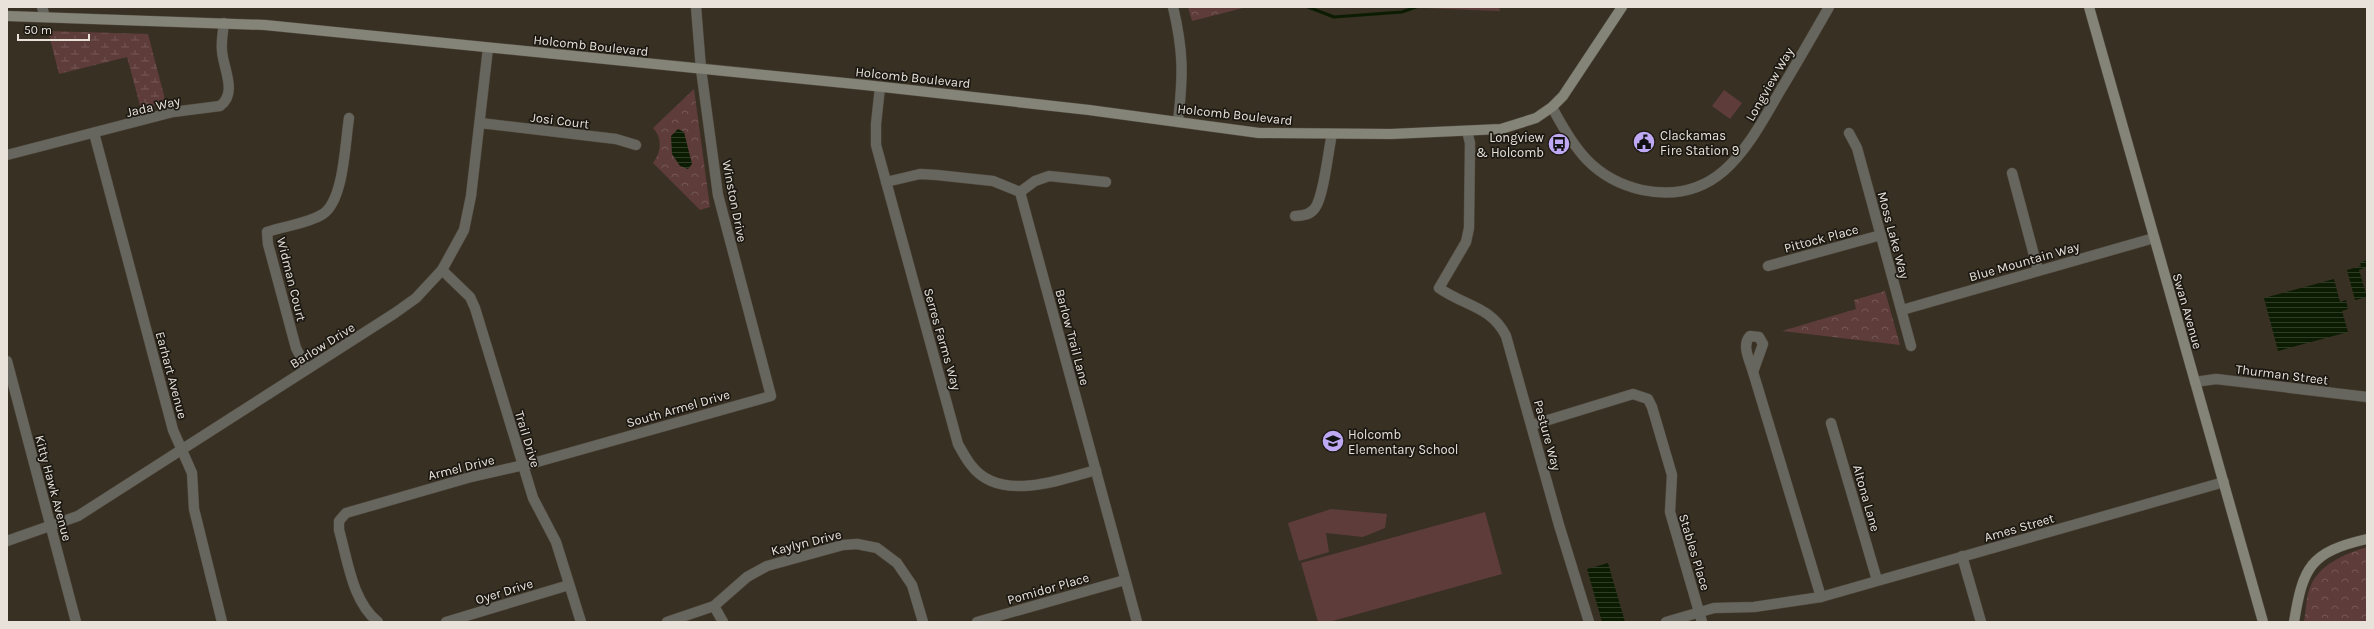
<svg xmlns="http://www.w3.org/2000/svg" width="2374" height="629" viewBox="0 0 2374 629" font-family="Karla,sans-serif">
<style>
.forest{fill:url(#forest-crowns)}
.wetland{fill:url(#wetland-marsh)}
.park{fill:#5e3c3a}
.water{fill:url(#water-rules)}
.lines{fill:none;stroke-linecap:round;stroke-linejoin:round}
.stream{stroke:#0c1c02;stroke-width:3}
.street-casing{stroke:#544c40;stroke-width:11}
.secondary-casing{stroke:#544c40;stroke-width:11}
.street{stroke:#66665f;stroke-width:10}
.secondary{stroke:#848478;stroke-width:10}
.labels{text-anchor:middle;stroke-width:3.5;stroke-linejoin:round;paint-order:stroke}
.street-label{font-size:13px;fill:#e8e2da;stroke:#1c1913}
.poi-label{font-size:13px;fill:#e8e2da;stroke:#1c1913;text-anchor:start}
</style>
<defs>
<pattern id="forest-crowns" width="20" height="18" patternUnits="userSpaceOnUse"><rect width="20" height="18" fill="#5e3c3a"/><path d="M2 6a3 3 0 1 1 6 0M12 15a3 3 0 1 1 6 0" fill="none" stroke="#755856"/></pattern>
<pattern id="wetland-marsh" width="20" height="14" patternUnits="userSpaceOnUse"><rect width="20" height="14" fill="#5e3c3a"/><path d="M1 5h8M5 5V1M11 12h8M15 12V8" fill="none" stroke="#755856"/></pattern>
<pattern id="water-rules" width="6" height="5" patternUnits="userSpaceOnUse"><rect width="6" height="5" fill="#0c1c02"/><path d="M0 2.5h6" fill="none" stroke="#2f3d26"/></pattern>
</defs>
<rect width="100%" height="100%" fill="#383023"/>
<!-- forest -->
<g class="forest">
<polygon points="1188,7 1247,7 1192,21"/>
<polygon points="1398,7 1499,7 1500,11"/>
<path d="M694,89L710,207L700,210L653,163C661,152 663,139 653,128Z"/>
<polygon points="1885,291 1900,345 1782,331 1856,309 1854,300"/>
<path d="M2367,547V622H2304C2306,611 2306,595 2311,585C2320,564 2347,553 2367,547Z"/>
</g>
<!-- wetland -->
<polygon class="wetland" points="48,31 148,34 166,103 141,109 127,57 59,74"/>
<!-- park -->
<g class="park">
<polygon points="1724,90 1742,103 1730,119 1712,106"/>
<polygon points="1331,509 1387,514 1385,528 1363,537 1326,533 1329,552 1299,561 1288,523"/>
<polygon points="1485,512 1502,574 1329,622 1318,622 1301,563"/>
</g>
<!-- water -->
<g class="water">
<polygon points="678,129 684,132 692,164 688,169 680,166 672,154 671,136"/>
<polygon points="2367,260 2367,267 2359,270 2367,297 2355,300 2347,270 2361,266 2360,263"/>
<polygon points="2334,279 2340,302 2346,300 2348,309 2342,311 2348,332 2278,351 2264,298"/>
<polygon points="1608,563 1625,622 1602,622 1587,569"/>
</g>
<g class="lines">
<!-- stream -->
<polyline class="stream" points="1308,7 1334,17 1402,12 1416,7"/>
<!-- street casing -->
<g class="street-casing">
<g id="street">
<polyline points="42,7 45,17"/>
<path d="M1173,7C1184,53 1183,76 1178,122"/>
<path d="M880,87L876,124V145L958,444C962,451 966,459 971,465C999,503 1060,480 1096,470"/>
<path d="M1552,107C1574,149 1594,179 1642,190C1719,206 1748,146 1780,91C1797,63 1813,35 1829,7"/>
<polyline points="480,123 616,139 636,145"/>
<path d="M1467,131L1470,143L1469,228L1466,242L1439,288C1464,306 1491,306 1506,336L1559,525L1589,622"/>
<polyline points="94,133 173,430 192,473 194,509 222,622"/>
<polyline points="1849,133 1857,148 1911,346"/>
<path d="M7,155L173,112L220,106C238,93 223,68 222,51C221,41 223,32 224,23"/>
<polyline points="2012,173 2038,270"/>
<polyline points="886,182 920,174 937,175 993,181 1020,192 1137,622"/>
<polyline points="1020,192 1035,181 1049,176 1106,182"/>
<path d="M1295,216C1303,216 1310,215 1315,208C1324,196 1328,151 1332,134"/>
<polyline points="1768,266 1881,235"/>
<polyline points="442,270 470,297 475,308 533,498 556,542 581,622"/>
<polyline points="1902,310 2154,238"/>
<polyline points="7,361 76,622"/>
<path d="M307,369L296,348L268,244L267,232C284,226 307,224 323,214C344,200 345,143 349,118"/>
<path d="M1753,372L1763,344L1759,337L1750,336C1741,345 1750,361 1753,372L1821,597"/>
<polyline points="2195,382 2216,379 2367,397"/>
<polyline points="1831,423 1877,580"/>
<polyline points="1532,425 1633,394 1648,399 1652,407 1672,475 1670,512 1702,622"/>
<polyline points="7,541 78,516 395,313 416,298 442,270 464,230 471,196 488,48"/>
<polyline points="1962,556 1981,622"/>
<polyline points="714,606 723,622"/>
<path d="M378,622C352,601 348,561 339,530V521L346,513L471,477L537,462L771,396L718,195L701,69L696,7"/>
<polyline points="446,622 569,585"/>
<polyline points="667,622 714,606 747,577 767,566 843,545 857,544 877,548 897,563 912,585 923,622"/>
<polyline points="977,622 1125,580"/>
<polyline points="1666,622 1714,608 1754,607 1821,597 2224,482"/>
</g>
</g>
<!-- secondary casing -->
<g class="secondary-casing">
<g id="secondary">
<polyline points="2089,7 2263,622"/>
<polyline points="7,16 265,25 865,85 1089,110 1259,133 1391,134 1501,129 1536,118 1552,107 1563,96 1622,7"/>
<path d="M2294,622C2303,567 2310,552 2367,539"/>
</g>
</g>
<!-- street -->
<use href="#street" class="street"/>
<!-- secondary -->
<use href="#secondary" class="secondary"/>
</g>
<!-- icons -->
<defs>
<g id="civic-disc" transform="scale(1.15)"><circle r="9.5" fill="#bfa9f4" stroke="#1c1913"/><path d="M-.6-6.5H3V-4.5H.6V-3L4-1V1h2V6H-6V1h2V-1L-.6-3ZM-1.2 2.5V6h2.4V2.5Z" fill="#111"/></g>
<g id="bus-disc" transform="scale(1.15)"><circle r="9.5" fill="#bfa9f4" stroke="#1c1913"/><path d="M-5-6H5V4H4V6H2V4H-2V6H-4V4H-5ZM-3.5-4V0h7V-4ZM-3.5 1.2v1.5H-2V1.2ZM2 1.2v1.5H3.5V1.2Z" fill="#111"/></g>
<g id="school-disc" transform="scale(1.15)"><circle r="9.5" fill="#bfa9f4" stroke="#1c1913"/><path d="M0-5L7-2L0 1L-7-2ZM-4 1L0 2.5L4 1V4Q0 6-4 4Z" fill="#111"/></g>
</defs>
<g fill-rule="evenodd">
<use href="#civic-disc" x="1644" y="142"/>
<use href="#bus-disc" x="1559" y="144"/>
<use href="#school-disc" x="1333" y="441"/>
</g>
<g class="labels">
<!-- street labels -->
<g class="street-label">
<text transform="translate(591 45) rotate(6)" y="5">Holcomb Boulevard</text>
<text transform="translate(913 77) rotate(6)" y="5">Holcomb Boulevard</text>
<text transform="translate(1769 84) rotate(-60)" y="5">Longview Way</text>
<text transform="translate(153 106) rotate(-13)" y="5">Jada Way</text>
<text transform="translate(1235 114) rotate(6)" y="5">Holcomb Boulevard</text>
<text transform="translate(560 120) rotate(7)" y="5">Josi Court</text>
<text transform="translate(735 201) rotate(79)" y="5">Winston Drive</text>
<text transform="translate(1894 235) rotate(75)" y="5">Moss Lake Way</text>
<text transform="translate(1821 238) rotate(-15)" y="5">Pittock Place</text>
<text transform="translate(2024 261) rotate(-16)" y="5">Blue Mountain Way</text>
<text transform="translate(292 279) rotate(76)" y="5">Widman Court</text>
<text transform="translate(2188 311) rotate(74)" y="5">Swan Avenue</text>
<text transform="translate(1073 337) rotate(75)" y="5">Barlow Trail Lane</text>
<text transform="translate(943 339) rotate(74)" y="5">Serres Farms Way</text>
<text transform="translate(322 345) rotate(-32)" y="5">Barlow Drive</text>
<text transform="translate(2282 374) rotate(7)" y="5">Thurman Street</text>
<text transform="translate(172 375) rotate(75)" y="5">Earhart Avenue</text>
<text transform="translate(678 408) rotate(-16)" y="5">South Armel Drive</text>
<text transform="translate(1548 435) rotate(75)" y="5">Pasture Way</text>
<text transform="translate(528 439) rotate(73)" y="5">Trail Drive</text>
<text transform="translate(461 467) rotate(-14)" y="5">Armel Drive</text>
<text transform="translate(54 488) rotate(75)" y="5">Kitty Hawk Avenue</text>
<text transform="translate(1867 498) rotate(74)" y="5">Altona Lane</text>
<text transform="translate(2019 527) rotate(-16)" y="5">Ames Street</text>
<text transform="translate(806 542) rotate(-14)" y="5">Kaylyn Drive</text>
<text transform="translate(1695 552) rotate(73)" y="5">Stables Place</text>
<text transform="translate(1048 588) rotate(-16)" y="5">Pomidor Place</text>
<text transform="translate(504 591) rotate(-17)" y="5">Oyer Drive</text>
</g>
<!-- poi labels -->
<g class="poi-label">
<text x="1660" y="140">Clackamas<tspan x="1660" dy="15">Fire Station 9</tspan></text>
<text x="1544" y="142" text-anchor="end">Longview<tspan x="1544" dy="15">&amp; Holcomb</tspan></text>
<text x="1348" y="439">Holcomb<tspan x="1348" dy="15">Elementary School</tspan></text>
</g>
</g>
<!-- border -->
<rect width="2374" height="629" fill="none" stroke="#e8e2da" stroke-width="16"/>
<!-- scale -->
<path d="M18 34v6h71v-6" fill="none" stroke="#e8e2da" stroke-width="2"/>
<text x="24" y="34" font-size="12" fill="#e8e2da" stroke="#1c1913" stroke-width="3" paint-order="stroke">50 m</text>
</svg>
